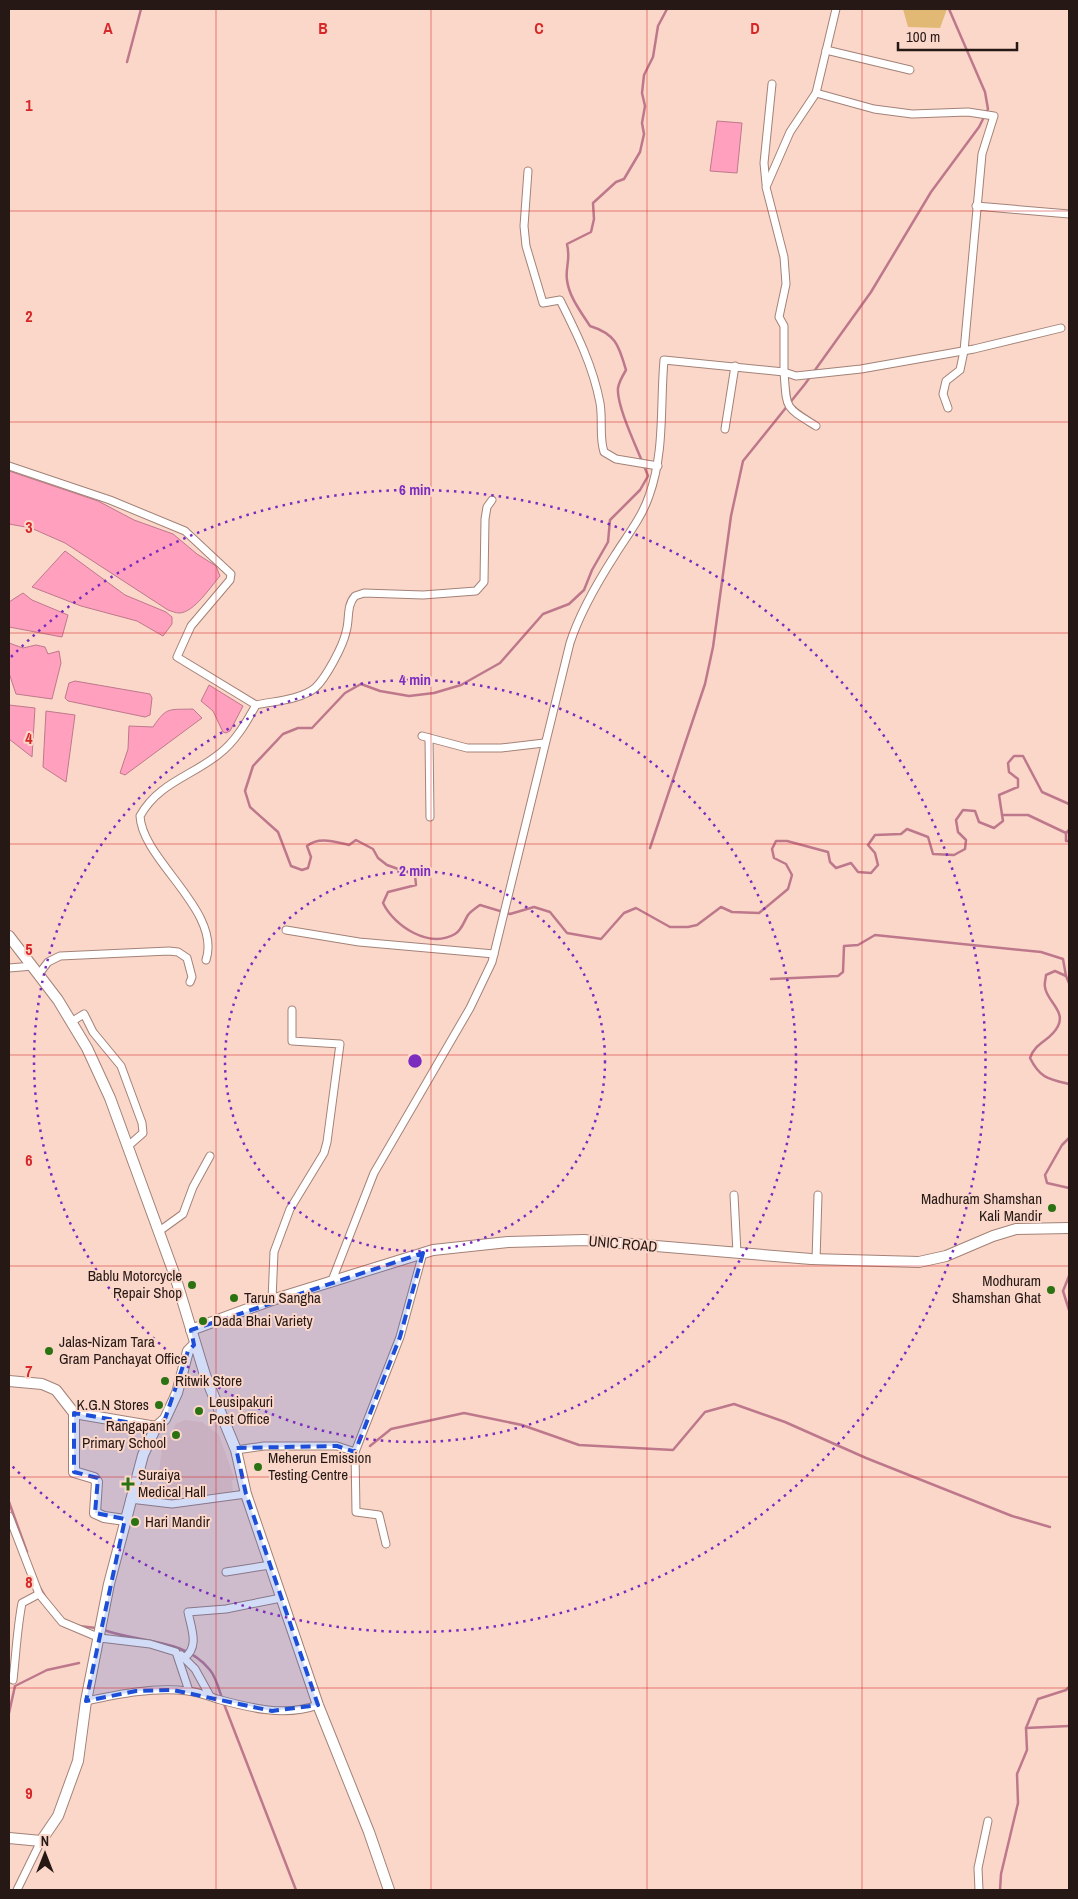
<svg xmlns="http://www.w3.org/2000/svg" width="1078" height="1899" viewBox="0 0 1078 1899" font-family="'Archivo Narrow',sans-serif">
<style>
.built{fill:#f6cabc}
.green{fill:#e2b974}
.water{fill:#ffa0be;stroke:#be788b}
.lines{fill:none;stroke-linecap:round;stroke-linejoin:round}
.stream{stroke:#be788b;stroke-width:2.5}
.street-casing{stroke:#a38277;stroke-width:9}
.secondary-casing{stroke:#a38277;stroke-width:12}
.primary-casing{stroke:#a38277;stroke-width:12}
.street{stroke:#fff;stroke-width:7}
.secondary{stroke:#fff;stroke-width:10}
.primary{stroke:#fff;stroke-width:10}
.marked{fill:#1d4ed8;fill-opacity:0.2;stroke:#1d4ed8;stroke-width:4;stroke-dasharray:10 6;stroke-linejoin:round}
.grid{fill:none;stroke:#d62828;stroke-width:1;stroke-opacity:0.55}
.ring{fill:none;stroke:#7b2cbf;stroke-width:2.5;stroke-dasharray:2.5 5}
.poi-dot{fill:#2a7212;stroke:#fbd7ca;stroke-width:2}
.labels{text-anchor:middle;stroke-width:4;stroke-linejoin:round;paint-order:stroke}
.poi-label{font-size:15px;fill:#261915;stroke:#fbd7ca;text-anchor:start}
.street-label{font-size:15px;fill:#261915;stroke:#fbd7ca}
.grid-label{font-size:16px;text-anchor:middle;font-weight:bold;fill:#d62828;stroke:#fbd7ca;stroke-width:4;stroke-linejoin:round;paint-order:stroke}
.centre{fill:#7b2cbf;stroke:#fbd7ca;stroke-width:2.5}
.ring-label{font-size:15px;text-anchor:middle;font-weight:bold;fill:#7b2cbf;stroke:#fbd7ca;stroke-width:4;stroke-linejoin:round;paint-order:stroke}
</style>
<rect width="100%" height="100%" fill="#fbd7ca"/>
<!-- built -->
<polygon class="built" points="184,1420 202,1422 219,1435 235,1480 232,1480 233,1492 168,1496 166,1480 158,1479 162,1449 176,1424"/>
<!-- green -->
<polygon class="green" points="903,9 947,9 940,28 908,27"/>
<!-- water -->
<g class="water">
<polygon points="717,121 742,123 737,173 710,171"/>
<path d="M9,471L98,501L134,520L173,534L197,554L216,566L220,576C211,586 194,613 179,613C176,613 171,611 168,610L65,543L31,528L9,524Z"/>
<polygon points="65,551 125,595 166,612 172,617 172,624 163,636 137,621 81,606 32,587"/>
<polygon points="23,593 32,600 68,615 62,637 9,627 9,602"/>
<polygon points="9,643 23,648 36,645 45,647 48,654 59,651 61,663 52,699 16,694 9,673"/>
<polygon points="75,681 150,694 152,698 150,715 145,717 68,701 65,698 69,683"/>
<polygon points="209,685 243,706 230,731 226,733 223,732 213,711 201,701"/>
<polygon points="9,705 35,708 32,757 9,739"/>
<path d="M193,709L202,718L125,775L120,773L128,749L129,726L153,727C167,706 169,710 193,709Z"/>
<polygon points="46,711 75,715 66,782 43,767"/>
</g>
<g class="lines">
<!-- stream -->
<g class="stream">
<path d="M667,9L658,26L653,57L644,75L642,93L645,106L642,123L644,134L640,152L624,179L616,182L593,203L594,219L591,232L567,244C571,260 565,267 567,280C569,297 581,312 590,326C616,334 619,346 626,370C623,375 619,382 618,388C616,407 641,456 648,476L640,490L610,520L608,542L592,570L584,590L569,604L543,614L500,663L461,685L434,693L409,696L380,691L361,684L345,693L312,728H298L283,734L253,766L245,791L250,807L278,832L291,866L302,870L308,868L311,857L307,846C319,836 335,842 349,845L356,840L373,849L378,858L387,865L415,875L416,885L388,892L383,903C394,926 429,949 455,934C462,930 464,921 468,915C471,911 476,908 480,905L510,914L534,907L550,912L567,933L601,939L624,913L636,908L670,927H688L697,925L721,907L732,912L759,913L788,889L792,875L786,864L774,858L772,849L776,841H787L828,852L830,862L836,868L851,863L858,872L871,873L878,865L875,853L868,845L875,835L901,834L907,829L928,837L933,854L954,855L965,849L966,840L958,832L956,820L963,810L975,811L979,822L994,828L1003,821L999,795L1018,787V779L1009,772L1008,763L1014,756H1023L1042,792L1069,804"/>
<polyline points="127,62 141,9"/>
<polyline points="1002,815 1028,815 1066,833"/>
<polyline points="1069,830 1066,833 1066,841 1069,841"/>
<polyline points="650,848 705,684 713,647 731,516 743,461 805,384 871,292 931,192 979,127 988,109 985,92 949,9"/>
<polyline points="771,979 838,976 843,972 844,946 858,945 875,935 1041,952 1063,959 1066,976"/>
<path d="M1069,983L1066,976L1055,971L1046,975C1046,978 1044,983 1045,987C1046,1000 1066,1011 1058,1026C1051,1041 1036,1041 1030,1058C1040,1078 1048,1079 1069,1084"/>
<polyline points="1069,1138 1062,1145 1045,1175 1047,1183 1069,1188"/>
<polyline points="1069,1276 1063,1291 1069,1310"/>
<polyline points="370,1446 391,1429 464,1413 522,1425 579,1445 673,1450 705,1412 734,1404 785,1422 866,1458 1012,1516 1050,1527"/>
<polyline points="9,1502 27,1552"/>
<polyline points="40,1588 46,1598"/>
<polyline points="79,1626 96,1628"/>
<path d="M104,1630C139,1643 185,1638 210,1670C216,1677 219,1690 222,1698"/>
<polyline points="224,1704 296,1890"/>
<polyline points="9,1713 15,1686 47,1670 79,1663"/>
<polyline points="1026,1728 1069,1726"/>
<polyline points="1000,1890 1001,1874 1018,1803 1017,1774 1027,1750 1026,1728 1038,1699 1066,1690 1069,1687"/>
</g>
<!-- street casing -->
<g class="street-casing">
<g id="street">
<polyline points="826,50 910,70"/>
<polyline points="816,93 874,109 912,114 968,112 994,116 982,154 964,351 960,370 946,381 943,394 948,408"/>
<path d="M528,171L524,226L526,246L543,303L560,300C577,334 593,366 600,403C603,420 599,437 604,452L616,459L658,466"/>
<polyline points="766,184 764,163 772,84"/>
<polyline points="976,206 1069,214"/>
<path d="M816,426C784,406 787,410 784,372L796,376L861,369L974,349L1061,328"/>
<polyline points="725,429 735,366"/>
<polyline points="9,466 110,500 185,531 231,574 230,580 191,626 177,657 256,705"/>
<polyline points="422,736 467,748 501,748 544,743"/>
<polyline points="429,738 430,817"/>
<polyline points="286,930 359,942 494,954"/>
<path d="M206,960C222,911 142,860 140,816C158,783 192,776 219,754C235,742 246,723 256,705C274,701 300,700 315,688C326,678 343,646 346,632C350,619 346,606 355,596L364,593L423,595L476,591L484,582L485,519L487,507L492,500"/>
<polyline points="9,968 33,966"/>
<polyline points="39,974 48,962 60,956 169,951 178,952 187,958 192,977 190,982"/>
<polyline points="71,1022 84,1014 93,1032 121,1066 142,1123 143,1133 127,1147"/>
<polyline points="734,1195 737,1253"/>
<polyline points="158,1232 183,1214 193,1187 210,1156"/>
<polyline points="816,1260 818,1195"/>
<path d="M331,1283L374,1173L470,1008L492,962L570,643C580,612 597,583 615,555C627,536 642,517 649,496C665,452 660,405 664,360L784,372V326L779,317L786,284L784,257L766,187L790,132L816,93L836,9"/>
<polyline points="272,1300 274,1252 290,1209 324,1153 327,1142 340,1044 292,1041 292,1010"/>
<polyline points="236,1450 264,1446 337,1446 355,1452"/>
<polyline points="130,1499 172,1504 246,1494"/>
<polyline points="9,1516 39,1594 62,1622 100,1638 150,1644 176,1652 189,1691"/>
<polyline points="386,1544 379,1515 356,1512 355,1452 400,1337 423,1253"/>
<polyline points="226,1572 270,1565"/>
<polyline points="181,1655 195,1669 210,1696"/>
<path d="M184,1658C200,1647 191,1628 188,1612L226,1609L281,1598"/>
<path d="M13,1680C16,1654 17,1629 22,1603L39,1594"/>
<path d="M86,1701C119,1694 153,1687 188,1691C198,1692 208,1696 217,1699C250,1708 285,1717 318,1705"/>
<polyline points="17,1890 41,1841"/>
<polyline points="979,1890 978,1868 988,1821"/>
</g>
</g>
<!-- secondary casing -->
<g class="secondary-casing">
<g id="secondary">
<polyline points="191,1330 272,1300 433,1250 508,1242 584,1240 811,1259 919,1262 946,1256 993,1236 1016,1229 1069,1228"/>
<polyline points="9,1381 42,1384 56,1390 74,1413 156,1427"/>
<polyline points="74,1413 74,1472 94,1478 97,1482 95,1513 104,1517 125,1520"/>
<polyline points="9,1838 41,1841 58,1816 78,1761 86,1701 109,1584 143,1455 156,1427 165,1419 177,1393 188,1351 194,1345"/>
</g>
</g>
<!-- primary casing -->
<g class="primary-casing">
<polyline id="primary" points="9,936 58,1000 87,1048 110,1098 175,1276 205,1375 236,1450 246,1494 318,1705 369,1832 389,1890"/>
</g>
<!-- street -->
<use href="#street" class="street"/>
<!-- secondary -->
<use href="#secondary" class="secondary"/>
<!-- primary -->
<use href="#primary" class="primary"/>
</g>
<!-- marked area -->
<path class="marked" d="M423,1253L400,1337L355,1452L337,1446L236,1448L246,1494L318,1705L272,1711L173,1690L136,1691L86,1701L125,1519L95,1513L98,1478L74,1472V1413L156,1427L165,1419L188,1351L194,1345L191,1330Z"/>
<!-- grid -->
<path class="grid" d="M216,9V1890M431,9V1890M647,9V1890M862,9V1890M9,211H1069M9,422H1069M9,633H1069M9,844H1069M9,1055H1069M9,1266H1069M9,1477H1069M9,1688H1069"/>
<!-- distance rings -->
<g class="ring">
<circle cx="415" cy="1061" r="190"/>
<circle cx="415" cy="1061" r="381"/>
<path d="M11 657A571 571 0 1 1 11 1465"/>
</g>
<!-- markers -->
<g class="poi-dot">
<circle cx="1052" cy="1208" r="5"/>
<circle cx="192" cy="1285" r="5"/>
<circle cx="1051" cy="1290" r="5"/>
<circle cx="234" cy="1298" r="5"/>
<circle cx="203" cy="1321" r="5"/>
<circle cx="49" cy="1351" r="5"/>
<circle cx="165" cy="1381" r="5"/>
<circle cx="159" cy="1405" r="5"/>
<circle cx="199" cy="1411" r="5"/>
<circle cx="176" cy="1435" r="5"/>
<circle cx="258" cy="1467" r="5"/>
<path d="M125.5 1476.5h5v5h5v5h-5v5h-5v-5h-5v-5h5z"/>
<circle cx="135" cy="1522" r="5"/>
</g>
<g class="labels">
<!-- poi labels -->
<g class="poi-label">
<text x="1042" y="1204" text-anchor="end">Madhuram Shamshan<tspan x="1042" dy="17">Kali Mandir</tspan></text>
<text x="182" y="1281" text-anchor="end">Bablu Motorcycle<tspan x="182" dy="17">Repair Shop</tspan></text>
<text x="1041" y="1286" text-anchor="end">Modhuram<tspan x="1041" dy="17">Shamshan Ghat</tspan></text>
<text x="244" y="1303">Tarun Sangha</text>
<text x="213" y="1326">Dada Bhai Variety</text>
<text x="59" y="1347">Jalas-Nizam Tara<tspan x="59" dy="17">Gram Panchayat Office</tspan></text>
<text x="175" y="1386">Ritwik Store</text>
<text x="209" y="1407">Leusipakuri<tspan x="209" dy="17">Post Office</tspan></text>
<text x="149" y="1410" text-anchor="end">K.G.N Stores</text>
<text x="166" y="1431" text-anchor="end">Rangapani<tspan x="166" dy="17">Primary School</tspan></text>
<text x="268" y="1463">Meherun Emission<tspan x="268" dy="17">Testing Centre</tspan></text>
<text x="138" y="1480">Suraiya<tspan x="138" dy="17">Medical Hall</tspan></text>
<text x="145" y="1527">Hari Mandir</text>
</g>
<!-- street labels -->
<g class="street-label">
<text transform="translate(623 1244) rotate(5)" y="5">UNIC ROAD</text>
</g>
</g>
<g class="grid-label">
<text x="108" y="34">A</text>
<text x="323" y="34">B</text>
<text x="539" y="34">C</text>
<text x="755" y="34">D</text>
<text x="29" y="111">1</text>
<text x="29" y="322">2</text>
<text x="29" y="533">3</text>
<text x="29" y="744">4</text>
<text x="29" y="955">5</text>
<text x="29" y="1166">6</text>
<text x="29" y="1377">7</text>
<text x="29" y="1588">8</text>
<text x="29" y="1799">9</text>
</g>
<circle cx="415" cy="1061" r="8" class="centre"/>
<g class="ring-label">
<text x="415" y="495">6 min</text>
<text x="415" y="685">4 min</text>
<text x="415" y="876">2 min</text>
</g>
<!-- border -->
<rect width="1078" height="1899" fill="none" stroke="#261915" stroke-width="20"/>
<!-- north arrow -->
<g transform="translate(45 1854)" stroke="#fbd7ca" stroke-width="4" paint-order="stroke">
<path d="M0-4L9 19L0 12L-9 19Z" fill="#261915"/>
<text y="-8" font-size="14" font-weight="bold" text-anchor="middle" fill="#261915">N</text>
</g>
<!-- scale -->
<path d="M898 42v8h119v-8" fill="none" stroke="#261915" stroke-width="2.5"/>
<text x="906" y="42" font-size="15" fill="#261915" stroke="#fbd7ca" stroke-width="4" paint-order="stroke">100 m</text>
</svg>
